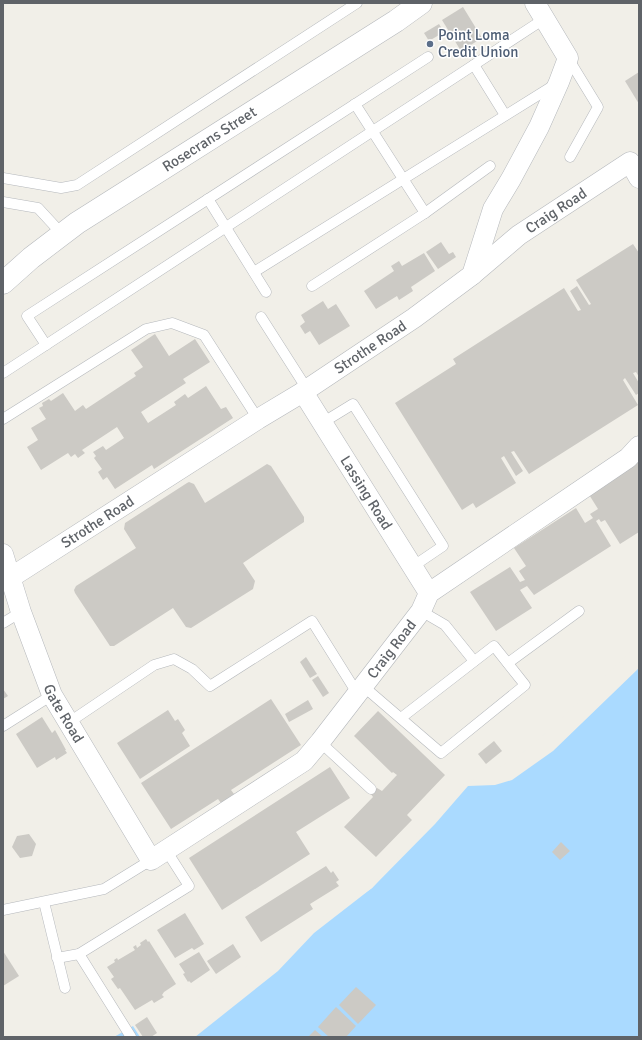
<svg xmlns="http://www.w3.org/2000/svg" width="642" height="1040" viewBox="0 0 642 1040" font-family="Signika,sans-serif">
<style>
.water{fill:#aadaff}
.pier{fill:#f1efe8}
.building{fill:#cccac5}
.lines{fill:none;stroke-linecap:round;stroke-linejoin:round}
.service-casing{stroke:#b5b8bc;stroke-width:11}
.minor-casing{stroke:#b5b8bc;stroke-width:21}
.tertiary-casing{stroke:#b5b8bc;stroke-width:23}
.service{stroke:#fff;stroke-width:10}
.minor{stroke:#fff;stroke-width:20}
.tertiary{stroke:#fff;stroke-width:22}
.service-dot{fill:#5c6f8a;stroke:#fff;stroke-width:1.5}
.labels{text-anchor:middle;stroke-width:3;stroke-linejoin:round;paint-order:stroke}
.service-label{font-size:15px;fill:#4e5e75;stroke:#fff;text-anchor:start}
.street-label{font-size:15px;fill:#5f6368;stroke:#fff}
</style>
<rect width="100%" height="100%" fill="#f1efe8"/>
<!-- water -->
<g class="water">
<polygon points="639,645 639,1037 149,1037 372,888 466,785 515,762 555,727"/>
<polygon points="133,1026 140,1037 114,1037"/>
</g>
<!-- pier -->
<polygon class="pier" points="639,643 639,668 553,751 512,780 495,785 468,786 435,824 372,888 314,933 278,971 195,1037 149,1037 152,1028 263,956 312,923 371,887 465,783 514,760 554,726"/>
<!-- building -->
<g class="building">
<polygon points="463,7 482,38 461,51 442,20"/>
<polygon points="439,24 444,32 429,41 424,33"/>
<polygon points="639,72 639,104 625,81"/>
<polygon points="441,242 449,254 453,252 456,257 438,269 426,252"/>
<polygon points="633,244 639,253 639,377 636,372 633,373 639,383 639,393 636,395 625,378 623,380 638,405 529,474 514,451 511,452 523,471 516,476 504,456 501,458 516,483 476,508 473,503 462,510 395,403 456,364 453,359 564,288 578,311 581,310 570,291 577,286 589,305 591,304 576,280"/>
<polygon points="424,253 435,271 411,287 413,291 399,300 397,296 376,309 364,291 394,271 391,266 399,261 402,266"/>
<polygon points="323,301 328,309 336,304 350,326 319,345 310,331 305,334 300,326 305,322 301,315"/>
<polygon points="155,334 169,356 195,339 210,362 183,379 186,383 141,412 148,423 176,405 174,402 185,394 188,398 206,386 221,409 226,407 233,418 154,469 152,465 115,489 107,477 103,480 98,472 102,469 94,458 96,456 93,452 103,446 106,450 124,438 117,427 82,450 85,453 78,458 75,454 71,457 68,453 41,470 27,447 38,440 31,428 46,419 39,408 43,406 42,403 49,399 51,401 63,393 75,411 83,405 86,409 136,376 134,373 143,367 131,350"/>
<polygon points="639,461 639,532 620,544 605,520 601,522 599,519 596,521 611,546 534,595 527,586 520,590 532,608 496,631 470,592 510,567 520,582 525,580 519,571 526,566 514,548 576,508 585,523 593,518 590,514 598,509 588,493"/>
<polygon points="267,464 271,466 304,517 304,522 243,563 255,581 253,589 191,628 186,627 173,608 114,646 110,646 75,593 74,590 76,586 136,548 124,529 125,523 187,483 189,482 194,484 205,503"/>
<polygon points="306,657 317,674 310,678 300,662"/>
<polygon points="318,676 329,693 323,697 312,680"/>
<polygon points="3,689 8,696 3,699"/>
<polygon points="271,699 301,745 231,790 234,794 221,803 218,799 171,829 141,783"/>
<polygon points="308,700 313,709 289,722 285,714"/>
<polygon points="168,710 175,721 178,719 185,730 182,733 190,746 140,779 117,743"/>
<polygon points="378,711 445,775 407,815 412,820 376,857 344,827 373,797 371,794 377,788 382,791 397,775 393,772 392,773 354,736"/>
<polygon points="42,717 52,733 55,730 66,750 65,750 67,753 56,760 55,757 37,768 16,734"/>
<polygon points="494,741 502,751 486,764 478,754"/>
<polygon points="330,767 350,798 296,832 310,854 222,910 189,858"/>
<polygon points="29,834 36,844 32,856 20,858 12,847 17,836"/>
<polygon points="561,842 570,851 560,860 552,852"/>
<polygon points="326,866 331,873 333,871 339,880 336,882 339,886 310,904 313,909 261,942 245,917"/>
<polygon points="185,913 204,944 194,950 192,948 175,958 157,930"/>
<polygon points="146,939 148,942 149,941 176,984 164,992 162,995 164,997 154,1003 152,1000 135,1010 120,988 118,989 111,979 114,977 107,967 115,962 114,960 117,958 118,960 135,950 133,947 136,945 137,948 141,945 140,943"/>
<polygon points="233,944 241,957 216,974 207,961"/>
<polygon points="3,951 19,976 3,986"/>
<polygon points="199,952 210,970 191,983 189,981 188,982 183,974 185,973 179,964"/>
<polygon points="356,987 376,1005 358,1024 339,1005"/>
<polygon points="336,1007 356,1026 346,1037 329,1037 318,1027"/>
<polygon points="147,1017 157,1033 151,1037 143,1037 135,1025"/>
<polygon points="315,1030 323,1037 308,1037"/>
</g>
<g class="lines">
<!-- service casing -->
<g class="service-casing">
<g id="service">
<polyline points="568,58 598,107 570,157"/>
<polyline points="474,65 505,115"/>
<polyline points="355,104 425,213"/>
<polyline points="3,178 61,188 77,185 357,3"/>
<polyline points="208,199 266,292"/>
<polyline points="3,202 38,208 62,234"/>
<polyline points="254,272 556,84"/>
<polyline points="312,286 425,213 490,166"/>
<polyline points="261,317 307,389"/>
<polyline points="46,345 27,316 428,57"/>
<polyline points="3,373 544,19"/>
<polyline points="3,419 146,329 172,323 204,335 258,419"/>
<polyline points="322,423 353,404 443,546 412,567"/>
<polyline points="421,611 445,625 474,661"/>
<polyline points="3,623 21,612"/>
<polyline points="508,663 579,611"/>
<polyline points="363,686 441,753 525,685 494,646 401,718"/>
<polyline points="68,723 154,665 174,659 192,669 210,686 312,621 357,693"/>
<polyline points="3,726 52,695"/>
<polyline points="320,742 371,789"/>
<polyline points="44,902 65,988"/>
<polyline points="3,910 104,889 151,860"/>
<polyline points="79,954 131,1037"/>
<polyline points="57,958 79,954 189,886 166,850"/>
</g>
</g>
<!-- minor casing -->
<g class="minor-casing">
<g id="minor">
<path id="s1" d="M472,275L519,235L630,162L639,178"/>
<path id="s2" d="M303,392L429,593"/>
<path id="s3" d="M3,554L21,612L52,695L151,860L304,761L320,742L421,611L429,593L628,458L639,446"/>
<path id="s4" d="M10,578L258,419L303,392L414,318L472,275L493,209L511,179L539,127L559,82L568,58L535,3"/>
</g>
</g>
<!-- tertiary casing -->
<g class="tertiary-casing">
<g id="tertiary">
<path id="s5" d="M3,283L31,258L77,223L396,21L421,3"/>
</g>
</g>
<!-- service -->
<use href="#service" class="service"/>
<!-- minor -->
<use href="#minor" class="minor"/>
<!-- tertiary -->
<use href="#tertiary" class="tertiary"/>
</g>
<!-- markers -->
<circle class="service-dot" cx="430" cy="44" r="4"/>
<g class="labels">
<!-- service labels -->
<g class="service-label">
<text x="438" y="40">Point Loma<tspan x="438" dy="17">Credit Union</tspan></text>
</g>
<!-- street labels -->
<g class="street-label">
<text dy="5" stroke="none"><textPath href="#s5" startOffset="252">Rosecrans Street</textPath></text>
<text dy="5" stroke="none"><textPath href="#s1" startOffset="106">Craig Road</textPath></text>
<text dy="5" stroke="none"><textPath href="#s4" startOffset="428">Strothe Road</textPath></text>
<text dy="5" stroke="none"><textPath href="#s2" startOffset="119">Lassing Road</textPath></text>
<text dy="5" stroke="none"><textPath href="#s4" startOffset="104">Strothe Road</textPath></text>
<text dy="5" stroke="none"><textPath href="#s3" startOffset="666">Craig Road</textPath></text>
<text dy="5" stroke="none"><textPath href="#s3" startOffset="171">Gate Road</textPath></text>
</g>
</g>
<!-- border -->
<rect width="642" height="1040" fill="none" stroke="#5f6368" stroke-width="8"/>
</svg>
